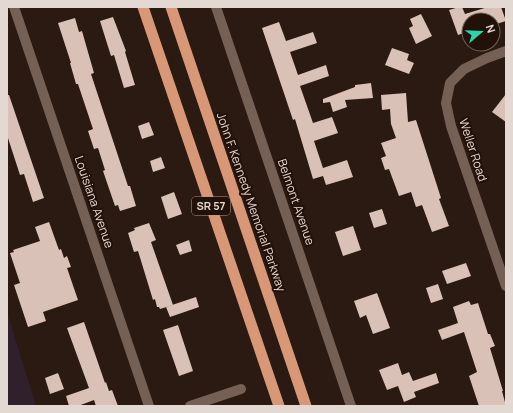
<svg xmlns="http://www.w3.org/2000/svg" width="513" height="413" viewBox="0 0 513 413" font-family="Manrope,sans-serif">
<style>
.education{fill:#2f202c}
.building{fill:#dac1b7}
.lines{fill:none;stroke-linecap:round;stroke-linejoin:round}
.minor{stroke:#756055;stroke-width:10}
.trunk{stroke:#d89776;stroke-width:11}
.labels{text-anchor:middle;stroke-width:4;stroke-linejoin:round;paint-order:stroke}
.shield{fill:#211108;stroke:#aa9c95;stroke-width:1}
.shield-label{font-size:11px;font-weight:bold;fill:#e4d8d2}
.street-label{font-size:12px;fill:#e4d8d2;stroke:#211108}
</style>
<rect width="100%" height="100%" fill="#2b1a11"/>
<!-- education -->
<polygon class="education" points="7,312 36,406 7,406"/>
<!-- building -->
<g class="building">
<polygon points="459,7 462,7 465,14 488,7 501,7 506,21 493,25 493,20 469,20 469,31 458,35 449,10"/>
<polygon points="421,14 432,36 416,44 409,28 413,26 410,19"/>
<polygon points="113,17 126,51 125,52 135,85 124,88 114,55 111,56 100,21"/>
<polygon points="75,18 79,32 82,31 94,73 91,74 128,186 130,186 136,206 120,211 118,205 115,206 103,171 105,170 98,148 94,149 88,131 93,129 78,84 76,84 70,63 71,63 58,23"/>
<polygon points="279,22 286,41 313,32 317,43 290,52 298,75 326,65 329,76 300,86 313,123 332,117 338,133 314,141 323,168 347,160 353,177 326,185 323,176 313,179 295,119 293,120 262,28"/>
<polygon points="392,48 409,54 407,60 414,63 409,74 385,65"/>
<polygon points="371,83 373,98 345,100 347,107 333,112 330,102 323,103 323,99 355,87 355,85"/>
<polygon points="406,93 408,122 416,120 441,198 439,199 449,226 432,232 422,205 416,207 411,192 399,196 389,169 385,170 381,158 386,156 381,143 396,138 391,124 390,109 382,110 381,95"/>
<polygon points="506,94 506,122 492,112"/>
<polygon points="7,95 9,95 44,198 33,202 24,174 20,175 7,135"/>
<polygon points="149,122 154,135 142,139 138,126"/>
<polygon points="161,157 165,168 153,172 150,161"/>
<polygon points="174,192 182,214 168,219 161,197"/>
<polygon points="382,209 387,224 374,228 369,213"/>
<polygon points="49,222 59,250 61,249 64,258 67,256 71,267 67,268 78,300 43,312 46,321 28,327 14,285 20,283 10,253 14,252 13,250 40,241 35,227"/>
<polygon points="149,223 156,240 151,242 173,305 160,309 159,307 157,307 155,299 153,300 138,251 134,252 128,233 135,230 134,228"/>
<polygon points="353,226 361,250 343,256 335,232"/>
<polygon points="189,240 192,251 180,255 176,245"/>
<polygon points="466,263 471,276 447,284 442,271"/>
<polygon points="438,284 443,299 431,303 426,288"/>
<polygon points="377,293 390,328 373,334 366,315 360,318 354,301"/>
<polygon points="196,297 199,307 170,317 166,307"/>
<polygon points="469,301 471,305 478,303 488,334 490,334 495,346 490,348 503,391 502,391 506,406 479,406 469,376 477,372 464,332 442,340 438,330 458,323 453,307"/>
<polygon points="84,322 105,383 106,382 109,391 112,390 118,406 96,406 94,400 78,406 69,406 66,396 89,388 67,328"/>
<polygon points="178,325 193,371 179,376 163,330"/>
<polygon points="398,363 402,375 409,372 413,381 436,373 439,383 414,392 416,397 404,402 398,386 387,390 379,370"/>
<polygon points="58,373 64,389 50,394 45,378"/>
</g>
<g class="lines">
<!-- minor -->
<g class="minor">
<polyline points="14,7 149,406"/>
<polyline points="216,7 351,406"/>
<polyline points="506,51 487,58 464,69 450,83 446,103 451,126 506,286"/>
<polyline points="190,406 241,389"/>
</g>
<!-- trunk -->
<g class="trunk">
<polyline points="143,7 279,406"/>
<polyline points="171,7 306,406"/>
</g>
</g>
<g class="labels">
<!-- shield labels -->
<rect class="shield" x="192" y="197" width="38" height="18" rx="3"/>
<g class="shield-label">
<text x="211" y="210">SR 57</text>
</g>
<!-- street labels -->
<g class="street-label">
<text transform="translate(473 150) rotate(72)" y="4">Weller Road</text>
<text transform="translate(94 202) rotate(71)" y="4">Louisiana Avenue</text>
<text transform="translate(251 202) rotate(71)" y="4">John F. Kennedy Memorial Parkway</text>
<text transform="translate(296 202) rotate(71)" y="4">Belmont Avenue</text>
</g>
</g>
<!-- border -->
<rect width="513" height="413" fill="none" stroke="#e4d8d2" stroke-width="16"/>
<!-- north arrow -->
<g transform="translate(481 32) rotate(71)"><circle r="19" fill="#211108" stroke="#6f6159"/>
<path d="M0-3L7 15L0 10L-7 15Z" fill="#2ad5ac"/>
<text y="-6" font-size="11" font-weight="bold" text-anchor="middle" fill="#e4d8d2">N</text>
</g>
</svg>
